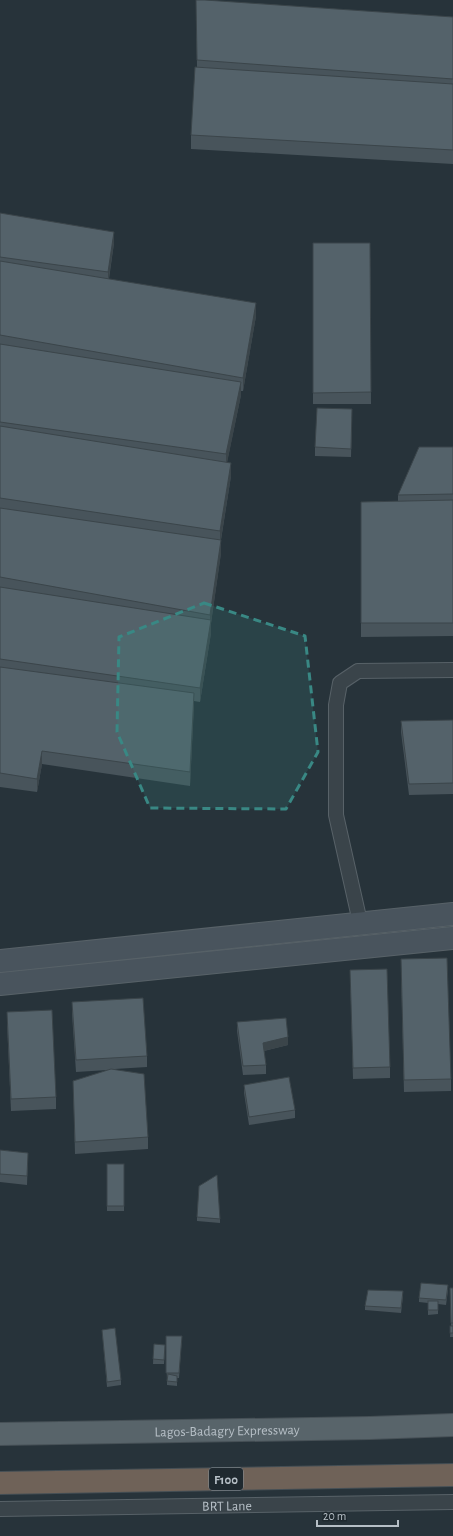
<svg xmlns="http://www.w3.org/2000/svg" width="453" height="1536" viewBox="0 0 453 1536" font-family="'Alegreya Sans',sans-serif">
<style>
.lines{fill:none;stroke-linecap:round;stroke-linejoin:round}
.lane-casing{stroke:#586268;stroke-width:16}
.secondary-casing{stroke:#586268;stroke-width:24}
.primary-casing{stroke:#465056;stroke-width:24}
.highway-casing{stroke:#454f55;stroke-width:24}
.lane{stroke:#3a444a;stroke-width:14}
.secondary{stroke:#49545d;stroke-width:22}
.primary{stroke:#58646a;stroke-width:22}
.highway{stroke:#6f6258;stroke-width:22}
.wall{fill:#48545b}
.shaded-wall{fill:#3b454a}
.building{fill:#54626a;stroke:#3b454a}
.marked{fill:#398884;fill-opacity:0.2;stroke:#398884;stroke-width:3;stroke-dasharray:8 5;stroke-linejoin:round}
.labels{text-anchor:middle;stroke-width:3;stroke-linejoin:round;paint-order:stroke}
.shield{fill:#1f292f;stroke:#899299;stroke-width:1}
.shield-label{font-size:13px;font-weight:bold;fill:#b6bfc6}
.street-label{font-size:14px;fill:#b6bfc6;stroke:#1f292f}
</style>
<rect width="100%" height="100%" fill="#27333a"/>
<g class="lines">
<!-- lane casing -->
<g class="lane-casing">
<g id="lane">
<polyline points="360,922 336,815 336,705 340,683 358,671 453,670"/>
<path id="s1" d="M0,1509L453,1502"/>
</g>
</g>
<!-- secondary casing -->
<g class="secondary-casing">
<g id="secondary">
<polyline points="0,961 453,914"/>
<polyline points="0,984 453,938"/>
</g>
</g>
<!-- primary casing -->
<g class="primary-casing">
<g id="primary">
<path id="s2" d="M0,1434L370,1428L453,1425"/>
</g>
</g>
<!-- highway casing -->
<g class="highway-casing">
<polyline id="highway" points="0,1483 453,1475"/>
</g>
<!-- lane -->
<use href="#lane" class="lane"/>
<!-- secondary -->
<use href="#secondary" class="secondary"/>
<!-- primary -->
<use href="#primary" class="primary"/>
<!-- highway -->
<use href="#highway" class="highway"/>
</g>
<!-- wall -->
<g class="wall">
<polygon points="196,0 453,17 453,164 191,149 191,135 197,67"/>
<polygon points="0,213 114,243 109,279 256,316 243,391 241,391 241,395 227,462 231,476 221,540 221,553 211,623 211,633 200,702 194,701 190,786 42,764 37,792 0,787"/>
<polygon points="313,243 370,243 371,404 313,404"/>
<polygon points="352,418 351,457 315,456 315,447"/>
<polygon points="453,447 453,636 361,637 361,502 398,501 398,495"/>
<polygon points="453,720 453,794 409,795 401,732 401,721"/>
<polygon points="350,970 390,1067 390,1078 353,1079"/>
<polygon points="401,971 451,1079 451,1091 404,1092"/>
<polygon points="72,1002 147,1056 147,1067 115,1069 148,1137 148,1149 75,1154 73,1081 108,1070 76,1072 72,1014"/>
<polygon points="7,1012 56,1097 56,1109 11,1111 7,1023"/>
<polygon points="237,1022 288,1045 264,1051 266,1065 266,1074 243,1075 237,1031"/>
<polygon points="244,1085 295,1110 295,1118 249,1125 244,1093"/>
<polygon points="0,1150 28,1153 27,1185 0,1182"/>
<rect x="107" y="1164" width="17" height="47"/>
<polygon points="197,1217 220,1219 220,1223 197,1221"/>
<polygon points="450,1288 453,1288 453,1337 450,1337 451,1326"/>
<polygon points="448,1290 446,1305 438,1304 438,1314 428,1315 428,1303 419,1302 419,1298"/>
<polygon points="403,1296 401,1313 365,1310 365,1306"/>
<polygon points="102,1330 121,1380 121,1385 107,1387"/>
<polygon points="166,1336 182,1336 179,1378 177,1378 177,1386 167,1385"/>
<polygon points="154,1344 165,1349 164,1364 153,1364"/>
</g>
<!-- shaded-wall -->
<g class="shaded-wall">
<polygon points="114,232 114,243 108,283 108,272"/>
<polygon points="256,303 256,316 243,391 243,378"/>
<polygon points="241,382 241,395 226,468 226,454"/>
<polygon points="231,463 231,476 220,545 220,531"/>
<polygon points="221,540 221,553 211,623 211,633 200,702 200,688 210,625 210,615"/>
<polygon points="194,693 194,707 190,786 190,772"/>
<polygon points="42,751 42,764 37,792 37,779"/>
<polygon points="288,1037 288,1045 263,1051 263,1043"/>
</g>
<!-- building -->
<g class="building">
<polygon points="196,0 205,0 453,17 453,79 197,60"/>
<polygon points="195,67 453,84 453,150 191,135"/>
<polygon points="0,213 114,232 108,272 0,257"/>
<polygon points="313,243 370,243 371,392 313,393"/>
<polygon points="0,261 256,303 243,378 0,335"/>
<polygon points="0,344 241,382 226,454 0,422"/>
<polygon points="317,408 352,409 351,449 315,447"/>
<polygon points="0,426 231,463 220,531 0,498"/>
<polygon points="419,447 453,447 453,494 398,495"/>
<polygon points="453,500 453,623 361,623 361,502"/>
<polygon points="0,508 221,540 210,615 0,577"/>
<polygon points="0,587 211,620 200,688 0,659"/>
<polygon points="0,667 194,693 190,772 42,751 37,779 0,773"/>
<polygon points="453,720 453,783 409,784 401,721"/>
<polygon points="447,958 451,1079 404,1080 401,959"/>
<polygon points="387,969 390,1067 353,1068 350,970"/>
<polygon points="143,998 147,1056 76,1060 72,1002"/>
<polygon points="52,1010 56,1097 11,1099 7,1012"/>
<polygon points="286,1018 288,1037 263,1043 266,1065 243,1066 237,1022"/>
<polygon points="111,1069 144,1074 148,1137 75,1142 73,1081"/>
<polygon points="289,1077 295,1110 249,1117 244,1085"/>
<polygon points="0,1150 28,1153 27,1176 0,1174"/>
<rect x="107" y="1164" width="17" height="42"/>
<polygon points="217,1175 220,1219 197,1217 199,1186"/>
<polygon points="421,1283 448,1285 446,1300 419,1298"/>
<polygon points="450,1288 453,1288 453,1323 451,1323"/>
<polygon points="368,1290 403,1291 401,1308 365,1306"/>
<rect x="428" y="1301" width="10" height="9"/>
<rect x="450" y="1326" width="3" height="7"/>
<polygon points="115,1328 121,1380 107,1382 102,1330"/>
<polygon points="166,1336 182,1336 179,1373 166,1373"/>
<polygon points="154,1344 165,1345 164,1360 153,1359"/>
<polygon points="168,1374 177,1376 177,1382 167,1381"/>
</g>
<!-- marked area -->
<path class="marked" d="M204,603L305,636L318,752L286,809L150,808L117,732L119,637Z"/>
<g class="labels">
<!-- shield labels -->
<rect class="shield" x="209" y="1468" width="34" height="22" rx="3"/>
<g class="shield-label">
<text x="226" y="1484">F100</text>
</g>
<!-- street labels -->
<g class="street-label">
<text dy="5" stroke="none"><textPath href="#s2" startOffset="227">Lagos-Badagry Expressway</textPath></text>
<text dy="5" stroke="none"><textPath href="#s1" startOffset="227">BRT Lane</textPath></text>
</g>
</g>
<!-- scale -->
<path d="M317 1520v6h81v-6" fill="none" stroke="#b6bfc6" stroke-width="2"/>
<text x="323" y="1520" font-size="12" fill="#b6bfc6" stroke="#1f292f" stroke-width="3" paint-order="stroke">20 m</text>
</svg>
